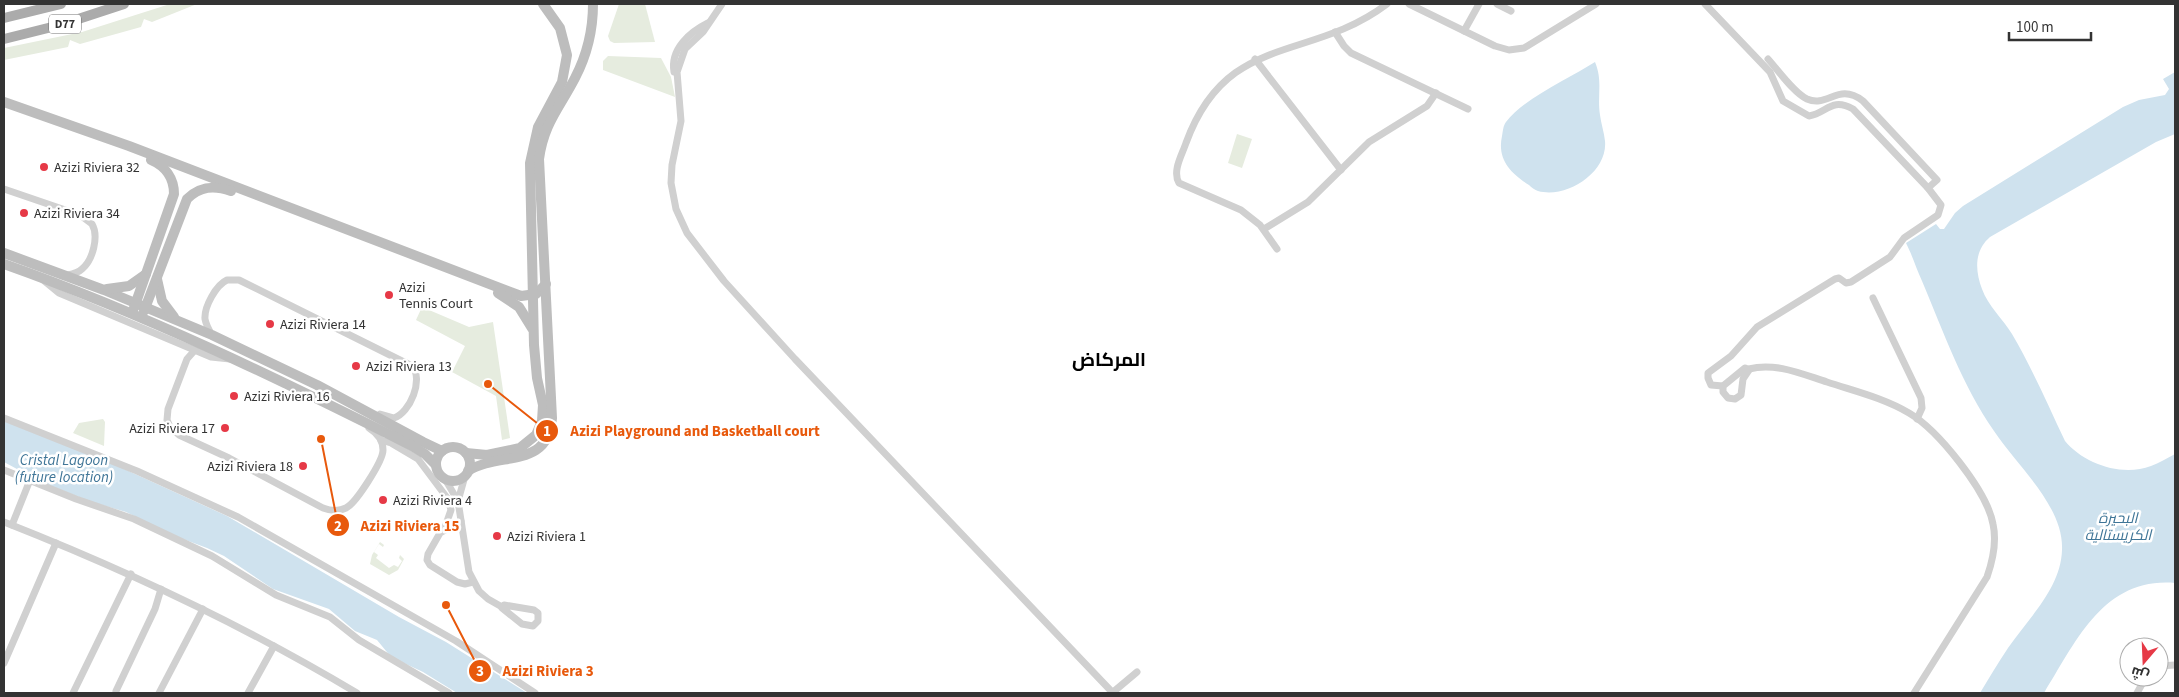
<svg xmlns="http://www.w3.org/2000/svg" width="2179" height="697" viewBox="0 0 2179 697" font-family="'Source Sans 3',Cairo,sans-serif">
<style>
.green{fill:#e6ecdf}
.water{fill:#cfe2ee}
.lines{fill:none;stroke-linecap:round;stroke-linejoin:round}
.street{stroke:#d0d0d0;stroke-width:7}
.secondary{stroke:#bdbdbd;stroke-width:10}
.primary{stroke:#ababab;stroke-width:10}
.poi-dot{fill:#e63946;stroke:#fff;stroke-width:2}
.labels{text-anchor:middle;stroke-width:5;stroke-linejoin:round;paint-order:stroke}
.shield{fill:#fff;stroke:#707070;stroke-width:1}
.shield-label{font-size:12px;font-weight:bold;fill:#333}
.poi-label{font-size:14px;fill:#333;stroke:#fff;text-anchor:start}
.water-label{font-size:15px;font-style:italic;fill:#3f7597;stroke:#fff}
.district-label{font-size:19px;font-weight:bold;fill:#000;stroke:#fff}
.leader{fill:none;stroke:#e8590c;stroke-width:2}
.callout-dot{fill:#e8590c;stroke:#fff;stroke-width:2}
.mark-label{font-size:15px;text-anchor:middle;font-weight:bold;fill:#fff}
.callout-label{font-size:15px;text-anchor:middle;font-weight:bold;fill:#e8590c;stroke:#fff;stroke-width:5;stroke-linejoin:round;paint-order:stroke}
</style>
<rect width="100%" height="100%" fill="#fff"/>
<!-- green -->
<g class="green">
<polygon points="170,4 197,4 152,22 144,19 141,27 80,44 70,40 68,47 4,60 4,48 82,32"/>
<polygon points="619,4 645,4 655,42 614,43 610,41 608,36"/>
<polygon points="608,56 661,58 671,77 675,97 603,70 603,61"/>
<polygon points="1237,134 1252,139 1242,168 1228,163"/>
<polygon points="422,307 469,327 493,322 510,438 502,440 496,396 452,372 465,346 416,320"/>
<polygon points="103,419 105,422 104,446 73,433 79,423"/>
<polygon points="380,542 384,545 383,547 379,544 374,552 378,555 376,558 389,568 394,565 398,567 402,561 399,558 400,555 404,559 398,570 389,575 370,564 372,555"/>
</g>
<!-- water -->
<g class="water">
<path d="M1595,62C1603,81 1597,96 1600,115C1601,123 1604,132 1605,141C1608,172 1567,199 1538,191C1535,190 1531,187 1529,185C1510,173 1497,159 1502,136C1503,131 1503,126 1506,122C1523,99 1570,78 1595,62Z"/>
<path d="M2175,72V134L2156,142L1990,237C1974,251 1975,270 1982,289C1988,306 2003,319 2012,334C2032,368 2048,405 2065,441C2084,464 2122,477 2151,466C2159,463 2167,458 2175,454V583C2103,577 2076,642 2044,693H1980C1989,678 1998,663 2008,648C2028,619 2061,588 2062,550C2064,506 2017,466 1994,431C1962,385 1944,333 1922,281C1916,268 1913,257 1906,243L1936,224L1940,229H1944L1955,213L1963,206L2123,107L2139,100L2165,95L2169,89L2163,79Z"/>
<polygon points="4,421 111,463 227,516 399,617 446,642 527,693 457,693 423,672 391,657 377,640 355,631 329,609 273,589 224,556 207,548 175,536 126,512 92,502 41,482 4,462"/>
</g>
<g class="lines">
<!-- street -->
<g class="street">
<polyline points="722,4 703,32 685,49 677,72 681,121 672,165 671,183 676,209 687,233 724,281 795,359 1113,693"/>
<polyline points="1409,4 1495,46 1509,50 1524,48 1596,4"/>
<polyline points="1497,4 1511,11"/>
<path d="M1705,4L1770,72L1783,101L1809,116C1827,113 1831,97 1853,109L1928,188L1941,205L1938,215L1904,238L1890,257L1851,282L1846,283L1839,278L1835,279L1757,327L1731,356L1708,373V378L1711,385L1723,386"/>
<polyline points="1464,31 1479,4"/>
<polyline points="1335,32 1344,46 1351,53 1468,109"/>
<polyline points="1255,59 1341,170"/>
<path d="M1768,59C1778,70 1794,93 1807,99C1828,108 1838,82 1863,101L1937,180L1928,188"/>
<path d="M674,72C670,49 690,32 708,23"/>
<path d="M4,189L80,215L92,224C99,236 93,260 82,269C78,273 72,274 67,275"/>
<polyline points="1264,229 1308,202 1369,142 1427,106 1436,93"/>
<path d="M1277,249L1260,225L1241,210L1179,183C1172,171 1182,155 1186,143C1227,31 1309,63 1387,4"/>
<polyline points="42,279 59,293 211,357 230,359"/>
<polyline points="1873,298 1921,398 1922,408 1917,419"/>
<path d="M212,335C209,330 206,325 205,319C204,307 216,285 227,280H239L412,366C424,379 410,413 394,418L380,414"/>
<path d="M195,350L187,359L168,409L167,420L170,427L179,435L229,458L323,508C331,511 338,512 346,508C356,503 383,461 383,450C383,440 377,433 369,428"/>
<polygon points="1745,368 1749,370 1743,379 1741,395 1735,399 1728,398 1723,392 1723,386"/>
<path d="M1749,369C1775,362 1802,374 1827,382C1854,391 1884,398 1909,413C1938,430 1987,491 1993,524C1997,542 1993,560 1987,577L1914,693"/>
<polyline points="4,418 137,471 238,517 456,641 535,693"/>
<polyline points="381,440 391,443 418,459 448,499 451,510 444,530"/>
<polyline points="4,470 76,499 134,519 212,556 276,595 330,617 359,640 449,693"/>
<polyline points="465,476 458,501 469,572 479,591 488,599 502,607"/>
<polyline points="445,479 458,501"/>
<polyline points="461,521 440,533 428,554 427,560 430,565 457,582 465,584 473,582"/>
<path d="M4,522C126,570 245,626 357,693"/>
<polyline points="12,525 30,480"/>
<polygon points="504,605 534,610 538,613 538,621 533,626 522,624 502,608"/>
<polyline points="4,663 56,543"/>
<polyline points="2159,666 2175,665"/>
<polyline points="116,691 155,609 161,589"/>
<polyline points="73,693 131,574"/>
<polyline points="159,693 203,609"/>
<polyline points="248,693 274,646"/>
<polyline points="1112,693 1137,672"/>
<polyline points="2137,693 2146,677"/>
</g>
<!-- secondary -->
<g class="secondary">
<polyline points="4,102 129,146 521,296 536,294 546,284"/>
<polyline points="4,253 104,290 212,335 317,385 423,442 442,451"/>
<path d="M4,264C145,314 279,379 412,446L425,454L435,464"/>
<polyline points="157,279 162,301 174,317"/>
<polyline points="107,289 129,286 146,274"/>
<polyline points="498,293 519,307 532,328"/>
<path d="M134,308L174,194C174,178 165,166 151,160"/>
<path d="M144,311L187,199C200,186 214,185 231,191"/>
<circle cx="453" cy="464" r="17"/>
<polyline points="466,453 487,455 520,448 536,435 542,421 543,405 537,378 534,345 530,163 538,127 562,82 567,55 560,28 543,4"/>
<path d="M468,471C499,451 548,470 552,418L539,159C544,123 559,109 575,78C587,55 593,30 593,4"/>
</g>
<!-- primary -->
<g class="primary">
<polyline points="4,18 61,4"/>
<polyline points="4,39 60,25 124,4"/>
</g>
</g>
<!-- markers -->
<g class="poi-dot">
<circle cx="44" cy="167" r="5"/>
<circle cx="24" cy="213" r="5"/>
<circle cx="389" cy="295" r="5"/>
<circle cx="270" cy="324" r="5"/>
<circle cx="356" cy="366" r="5"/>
<circle cx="234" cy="396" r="5"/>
<circle cx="225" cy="428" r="5"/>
<circle cx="303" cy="466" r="5"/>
<circle cx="383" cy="500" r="5"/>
<circle cx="497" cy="536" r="5"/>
</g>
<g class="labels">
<!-- shield labels -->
<rect class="shield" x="49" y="14.5" width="32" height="19" rx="4"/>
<g class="shield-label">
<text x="65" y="28">D77</text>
</g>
<!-- poi labels -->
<g class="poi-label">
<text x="54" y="172">Azizi Riviera 32</text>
<text x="34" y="218">Azizi Riviera 34</text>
<text x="399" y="292">Azizi<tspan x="399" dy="16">Tennis Court</tspan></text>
<text x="280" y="329">Azizi Riviera 14</text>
<text x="366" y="371">Azizi Riviera 13</text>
<text x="244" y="401">Azizi Riviera 16</text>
<text x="215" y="433" text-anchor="end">Azizi Riviera 17</text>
<text x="293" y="471" text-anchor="end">Azizi Riviera 18</text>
<text x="393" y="505">Azizi Riviera 4</text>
<text x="507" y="541">Azizi Riviera 1</text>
</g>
<!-- water labels -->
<g class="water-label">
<text x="64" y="465">Cristal Lagoon<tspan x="64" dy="17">(future location)</tspan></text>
<text x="2118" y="523">البحيرة<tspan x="2118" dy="17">الكريستالية</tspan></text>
</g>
<!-- district labels -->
<g class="district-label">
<text x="1109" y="366">المركاض</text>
</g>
</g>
<!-- callouts -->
<path class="leader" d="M488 384L547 431M321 439L338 525M446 605L480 671"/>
<g class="callout-dot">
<circle cx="488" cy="384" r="5"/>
<circle cx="321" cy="439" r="5"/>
<circle cx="446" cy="605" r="5"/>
<circle cx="547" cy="431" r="12"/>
<circle cx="338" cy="525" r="12"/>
<circle cx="480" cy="671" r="12"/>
</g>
<g class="mark-label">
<text x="547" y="436">1</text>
<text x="338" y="531">2</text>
<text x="480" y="676">3</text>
</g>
<g class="callout-label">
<text x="695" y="436">Azizi Playground and Basketball court</text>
<text x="410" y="531">Azizi Riviera 15</text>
<text x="548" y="676">Azizi Riviera 3</text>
</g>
<!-- border -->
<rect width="2179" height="697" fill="none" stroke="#333333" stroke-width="10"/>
<!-- north arrow -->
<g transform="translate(2144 662) rotate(199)"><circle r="24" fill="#ffffff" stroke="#adadad"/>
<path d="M0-4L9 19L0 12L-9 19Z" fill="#e63946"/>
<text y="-8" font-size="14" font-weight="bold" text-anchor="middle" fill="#333333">ش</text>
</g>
<!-- scale -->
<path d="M2009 32v8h82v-8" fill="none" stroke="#333333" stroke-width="2.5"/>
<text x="2016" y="32" font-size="15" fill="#333333" stroke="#ffffff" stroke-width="4" paint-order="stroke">100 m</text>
</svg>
